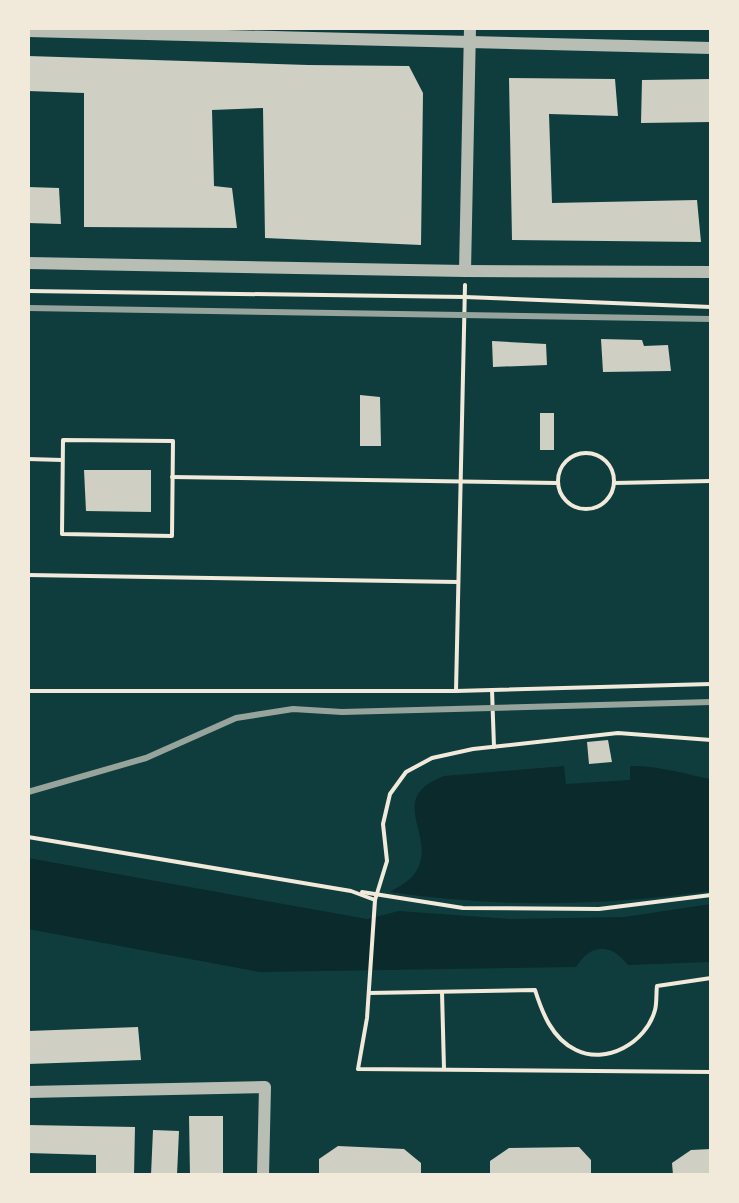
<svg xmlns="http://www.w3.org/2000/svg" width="739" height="1203" viewBox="0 0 739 1203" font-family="'Noto Sans',sans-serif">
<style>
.water{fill:#0a2a2b}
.building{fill:#cfcfc3}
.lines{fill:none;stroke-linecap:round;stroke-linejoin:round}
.path{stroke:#f1e9da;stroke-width:4}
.tertiary{stroke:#b8beb3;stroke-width:12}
.rail{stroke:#97a49c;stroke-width:6}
</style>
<rect width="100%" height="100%" fill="#0f3d3e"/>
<!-- water -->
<g class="water">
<path d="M564,766L566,784L630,780V766C658,765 684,774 711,779V891C603,906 498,908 390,892C398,887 410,881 415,873C440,837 383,799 444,776Z"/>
<path d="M28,858L367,919L399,911L511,919L624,917L711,904V962L628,965C611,943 591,943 576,967L260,972L28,929Z"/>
</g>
<!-- building -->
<g class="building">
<polygon points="28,56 308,65 409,66 423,93 421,245 265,238 263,108 212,110 214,186 232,188 237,228 84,227 84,93 28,91"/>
<polygon points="509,78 615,79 618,116 549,114 552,203 697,200 701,242 512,240"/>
<polygon points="711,79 711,122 641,123 642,80"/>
<polygon points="28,187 59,188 61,224 28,223"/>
<polygon points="601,339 642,340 644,346 668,345 671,371 603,372"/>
<polygon points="492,341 546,344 547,365 493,367"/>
<polygon points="360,395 380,397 381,446 360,446"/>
<rect x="540" y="413" width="14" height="37"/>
<polygon points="84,470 151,470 151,512 86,511"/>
<polygon points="608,740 612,762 589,764 587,742"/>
<polygon points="138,1027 141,1060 28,1064 28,1031"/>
<polygon points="189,1116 223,1116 223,1175 190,1175"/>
<polygon points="28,1125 135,1127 134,1175 96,1175 96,1155 28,1153"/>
<polygon points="153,1130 179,1131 177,1175 151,1175"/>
<polygon points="338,1146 404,1149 421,1163 421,1175 319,1175 319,1159"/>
<polygon points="579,1147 591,1160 591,1175 490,1175 490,1161 509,1148"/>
<polygon points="711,1149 711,1175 673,1175 672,1163 691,1150"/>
</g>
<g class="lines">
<!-- path -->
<g class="path">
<polyline points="28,291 465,297 711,307"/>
<polygon points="63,440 173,441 172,536 62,534"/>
<circle cx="586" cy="481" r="28"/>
<polyline points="28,459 62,460"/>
<polyline points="172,477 557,483"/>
<polyline points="614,483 711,481"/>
<polyline points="28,575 458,582"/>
<polyline points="492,690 494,747"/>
<polyline points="28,691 456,691 711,684"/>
<polyline points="456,691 465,285"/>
<polyline points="28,837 351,891 375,900 387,861 383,824 390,794 406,772 432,758 473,749 618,733 711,740"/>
<polyline points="362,892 463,908 599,909 711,895"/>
<polyline points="375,900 367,1018 358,1069 711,1072"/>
<polyline points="442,992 444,1069"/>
<path d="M369,993L535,990C542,1012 552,1039 576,1050C606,1065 646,1043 655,1010C657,1003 656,993 657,986L711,978"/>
</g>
<!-- tertiary -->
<g class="tertiary">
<polyline points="28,31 711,48"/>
<polyline points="28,263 465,271 711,272"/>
<polyline points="465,271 470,28"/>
<polyline points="28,1092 265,1087 263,1175"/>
</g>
<!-- rail -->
<g class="rail">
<polyline points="28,308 711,319"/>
<polyline points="28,792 146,758 236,718 293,709 342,712 711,702"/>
</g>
</g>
<!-- border -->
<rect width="739" height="1203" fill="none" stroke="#f1e9da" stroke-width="60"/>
</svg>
